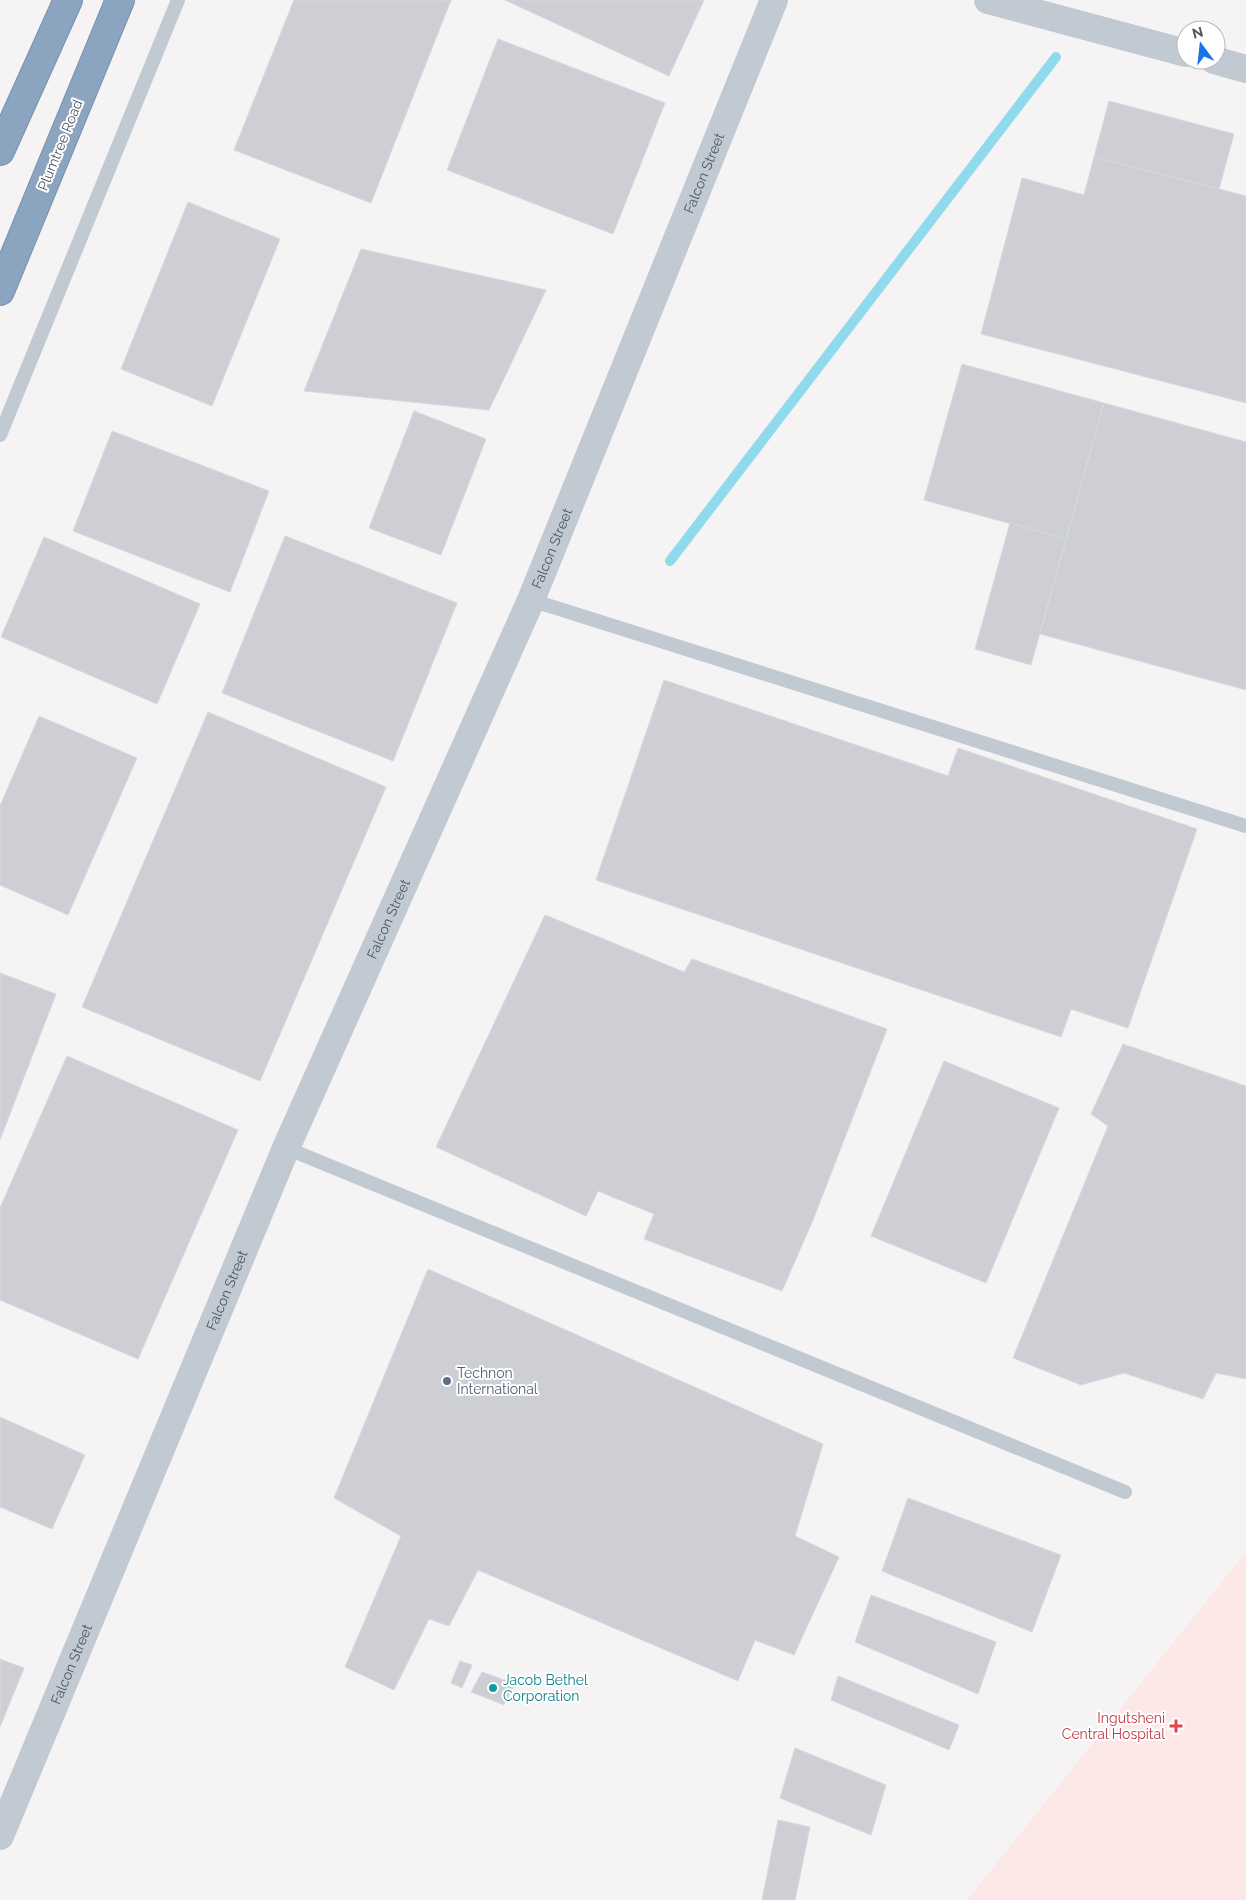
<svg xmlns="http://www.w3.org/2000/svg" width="1246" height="1900" viewBox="0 0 1246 1900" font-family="Raleway,sans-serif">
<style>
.medical{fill:#fce8e6}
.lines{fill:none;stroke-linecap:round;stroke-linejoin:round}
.stream{stroke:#90daee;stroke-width:10}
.building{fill:#cdcfd5;stroke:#d7d9de}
.highway-casing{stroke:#7690ad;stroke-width:30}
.lane{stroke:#c1cad2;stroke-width:14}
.street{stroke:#c1cad2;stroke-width:28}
.highway{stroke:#8ba5c1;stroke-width:28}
.service-dot{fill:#5c6f8a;stroke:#fff;stroke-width:2}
.culture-dot{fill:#0f9aa8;stroke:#fff;stroke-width:2}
.health-dot{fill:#e0444e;stroke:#fff;stroke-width:2}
.labels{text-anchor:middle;stroke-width:4;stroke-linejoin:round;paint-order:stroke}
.street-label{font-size:14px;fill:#4a5661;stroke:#fff}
.service-label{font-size:14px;fill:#4e5e75;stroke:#fff;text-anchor:start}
.culture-label{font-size:14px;fill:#0d838f;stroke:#fff;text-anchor:start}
.health-label{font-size:14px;fill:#be3a42;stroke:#fff;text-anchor:end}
</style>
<rect width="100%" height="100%" fill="#f5f3f3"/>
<!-- medical -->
<polygon class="medical" points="1246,1552 1246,1900 967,1900"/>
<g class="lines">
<!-- stream -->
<polyline class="stream" points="670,561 1056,57"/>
</g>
<!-- building -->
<g class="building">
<polygon points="294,0 451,0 371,203 234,150"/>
<polygon points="505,0 704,0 669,76"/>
<polygon points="498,39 665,103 613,234 447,170"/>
<polygon points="1109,101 1234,134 1219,189 1094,157"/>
<polygon points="1094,157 1246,196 1246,403 981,334 1022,178 1084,195"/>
<polygon points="188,202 280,239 212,406 121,369"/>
<polygon points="361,249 546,290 489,410 304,391"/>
<polygon points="962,364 1104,403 1066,539 924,500"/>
<polygon points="1104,403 1246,442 1246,690 1040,634"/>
<polygon points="414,411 486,439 441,555 369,528"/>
<polygon points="112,431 269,491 230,592 73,531"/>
<polygon points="1010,523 1066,539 1031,665 975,649"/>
<polygon points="285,536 457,603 393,761 222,693"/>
<polygon points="44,537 200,604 157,704 1,637"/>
<polygon points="664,680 948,776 958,748 1197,829 1128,1028 1071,1009 1061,1037 596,880"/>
<polygon points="208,712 386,787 260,1081 82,1007"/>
<polygon points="39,716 137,758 68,915 0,885 0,806"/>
<polygon points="545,915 684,972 692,959 887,1029 813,1220 782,1291 644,1239 654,1214 598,1191 586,1216 436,1147"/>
<polygon points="0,973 56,994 0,1140"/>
<polygon points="1123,1044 1246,1086 1246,1379 1216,1373 1203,1399 1124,1373 1081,1385 1013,1358 1108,1126 1091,1114"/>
<polygon points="67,1056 238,1130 138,1359 0,1300 0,1208"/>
<polygon points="944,1061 1059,1108 986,1283 871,1236"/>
<polygon points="428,1269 823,1444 795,1536 839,1557 794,1655 755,1640 738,1681 478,1570 449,1626 429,1619 394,1690 345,1667 401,1536 334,1498"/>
<polygon points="0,1417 85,1455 52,1529 0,1507"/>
<polygon points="908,1498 1061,1555 1032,1632 882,1571"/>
<polygon points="871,1595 996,1642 978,1694 855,1642"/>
<polygon points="0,1659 24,1668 0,1727"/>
<polygon points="460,1661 472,1665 462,1688 451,1683"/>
<polygon points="482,1672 515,1684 504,1705 471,1692"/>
<polygon points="838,1676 959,1725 949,1750 831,1700"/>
<polygon points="795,1748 886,1785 871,1835 780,1798"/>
<polygon points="778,1820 810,1827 795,1900 762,1900"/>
</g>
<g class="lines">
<!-- highway casing -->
<g class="highway-casing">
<g id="highway">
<polyline points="0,151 68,0"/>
<polyline points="0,291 120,0"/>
</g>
</g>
<!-- lane -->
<g class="lane">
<polyline points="0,435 178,0"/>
<polyline points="531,600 1246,826"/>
<polyline points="286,1148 1125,1492"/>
</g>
<!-- street -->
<g class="street">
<polyline points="988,0 1186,53"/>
<polyline points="1214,60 1246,69"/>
<path id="s1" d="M0,1836L286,1148L531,600L774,0"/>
</g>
<!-- highway -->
<use href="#highway" class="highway"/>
</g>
<!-- markers -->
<circle class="service-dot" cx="447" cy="1381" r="5"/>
<circle class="culture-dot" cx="493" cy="1688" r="5"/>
<path class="health-dot" d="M1173.5 1718.5h5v5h5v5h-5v5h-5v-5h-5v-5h5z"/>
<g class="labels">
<!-- street labels -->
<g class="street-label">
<text transform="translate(60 145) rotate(-68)" y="5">Plumtree Road</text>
<text dy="5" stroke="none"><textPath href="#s1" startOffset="1806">Falcon Street</textPath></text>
<text dy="5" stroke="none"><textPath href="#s1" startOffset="1401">Falcon Street</textPath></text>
<text dy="5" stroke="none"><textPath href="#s1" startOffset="996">Falcon Street</textPath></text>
<text dy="5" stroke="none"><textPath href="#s1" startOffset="591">Falcon Street</textPath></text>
<text dy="5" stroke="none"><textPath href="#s1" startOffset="186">Falcon Street</textPath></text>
</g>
<!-- service labels -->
<g class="service-label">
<text x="457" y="1378">Technon<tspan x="457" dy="16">International</tspan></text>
</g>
<!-- culture labels -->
<g class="culture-label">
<text x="503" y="1685">Jacob Bethel<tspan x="503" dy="16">Corporation</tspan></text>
</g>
<!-- health labels -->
<g class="health-label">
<text x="1165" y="1723">Ingutsheni<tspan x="1165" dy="16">Central Hospital</tspan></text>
</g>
</g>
<!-- north arrow -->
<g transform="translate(1201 45) rotate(345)"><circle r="24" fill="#ffffff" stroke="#b7bbc0"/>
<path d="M0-4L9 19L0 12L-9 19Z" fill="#1a73e8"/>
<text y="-8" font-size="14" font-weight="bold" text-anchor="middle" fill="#4a5661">N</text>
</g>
</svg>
